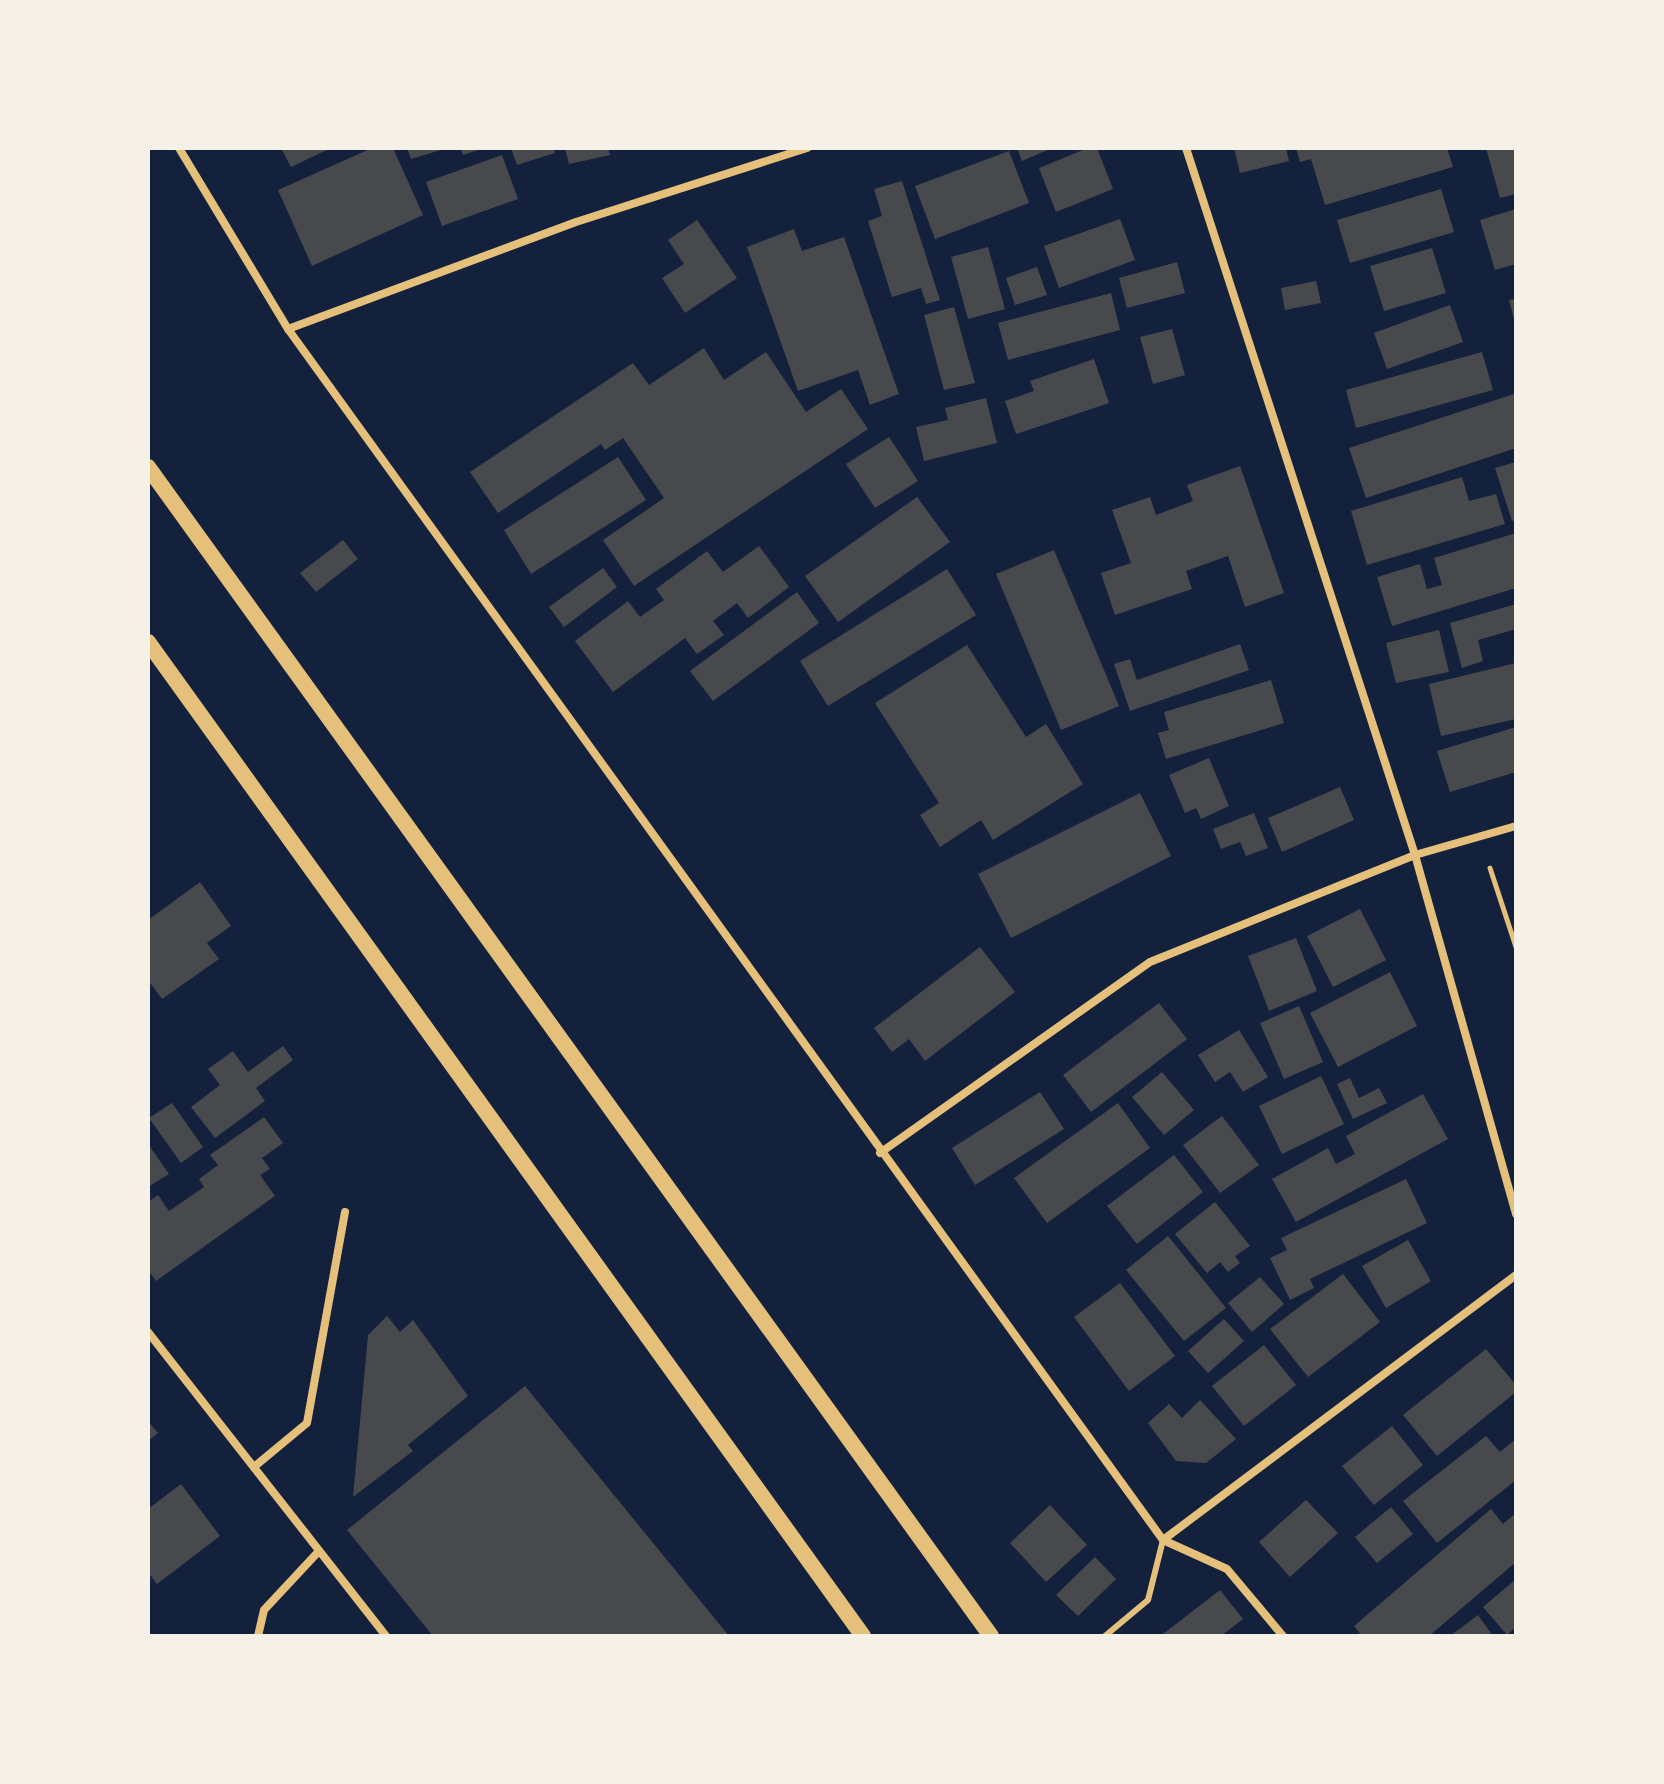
<svg xmlns="http://www.w3.org/2000/svg" width="1664" height="1784" viewBox="0 0 1664 1784" font-family="Poppins,sans-serif">
<style>
.building{fill:#48494c}
.lines{fill:none;stroke-linecap:round;stroke-linejoin:round}
.path{stroke:#e5c07b;stroke-width:5}
.service{stroke:#e5c07b;stroke-width:6}
.minor{stroke:#e5c07b;stroke-width:8}
.secondary{stroke:#e5c07b;stroke-width:16}
</style>
<rect width="100%" height="100%" fill="#14213d"/>
<!-- building -->
<g class="building">
<polygon points="281,148 331,148 291,167"/>
<polygon points="372,148 393,148 423,215 312,266 278,190"/>
<polygon points="407,148 444,148 444,149 411,159"/>
<polygon points="460,148 481,148 481,149 463,155"/>
<polygon points="511,148 554,148 555,153 517,165"/>
<polygon points="565,148 608,148 610,155 569,164"/>
<polygon points="1017,148 1052,148 1022,161"/>
<polygon points="1088,148 1097,148 1113,189 1056,212 1039,168"/>
<polygon points="1234,148 1286,148 1289,161 1240,173"/>
<polygon points="1296,148 1447,148 1453,167 1325,205 1311,159 1300,162"/>
<polygon points="1486,148 1516,148 1516,194 1500,198"/>
<polygon points="1009,151 1029,203 935,239 915,186"/>
<polygon points="502,155 518,199 442,226 426,182"/>
<polygon points="902,181 940,300 926,304 921,288 892,297 868,221 882,216 874,189"/>
<polygon points="1441,189 1454,232 1350,263 1337,220"/>
<polygon points="1516,209 1516,264 1495,270 1480,220"/>
<polygon points="1120,219 1135,260 1059,288 1044,246"/>
<polygon points="697,220 737,278 685,313 662,278 684,264 668,240"/>
<polygon points="794,229 802,251 844,237 899,394 870,405 858,370 798,391 747,247"/>
<polygon points="988,247 1005,309 968,319 951,257"/>
<polygon points="1432,248 1446,293 1384,311 1370,266"/>
<polygon points="1177,262 1185,293 1127,308 1119,278"/>
<polygon points="1037,267 1047,295 1015,305 1006,278"/>
<polygon points="1316,281 1321,303 1285,310 1281,288"/>
<polygon points="1111,293 1120,330 1008,360 998,323"/>
<polygon points="1516,299 1516,323 1515,323 1509,300"/>
<polygon points="1450,305 1463,342 1387,369 1374,333"/>
<polygon points="954,307 975,383 944,390 924,315"/>
<polygon points="1172,329 1185,375 1153,384 1140,337"/>
<polygon points="704,348 724,380 766,352 806,412 841,389 868,429 634,586 603,540 664,498 623,438 605,450 601,444 498,513 470,472 633,363 649,385"/>
<polygon points="1482,352 1493,390 1356,428 1346,390"/>
<polygon points="1094,359 1109,403 1016,434 1005,401 1034,391 1030,381"/>
<polygon points="1514,394 1516,448 1366,498 1349,448"/>
<polygon points="986,398 997,443 924,461 916,427 948,420 945,408"/>
<polygon points="889,437 918,481 875,508 846,464"/>
<polygon points="618,457 646,500 531,574 504,530"/>
<polygon points="1516,462 1516,519 1512,521 1495,468"/>
<polygon points="1240,466 1284,593 1245,607 1228,556 1186,571 1192,589 1115,615 1101,573 1131,563 1112,510 1150,497 1156,515 1193,501 1187,485"/>
<polygon points="1462,477 1469,501 1496,494 1505,524 1367,565 1351,511"/>
<polygon points="917,497 950,542 838,622 805,576"/>
<polygon points="1516,533 1516,588 1392,626 1377,577 1420,564 1427,589 1442,585 1434,558"/>
<polygon points="343,540 358,559 316,592 300,573"/>
<polygon points="759,546 789,587 748,618 737,603 713,621 724,635 697,654 685,638 613,692 575,641 628,601 640,617 664,600 656,589 707,551 723,572"/>
<polygon points="1054,550 1119,706 1061,730 996,574"/>
<polygon points="603,568 617,587 564,627 549,607"/>
<polygon points="947,569 976,615 828,706 800,661"/>
<polygon points="797,592 819,623 713,701 690,671"/>
<polygon points="1516,604 1516,629 1478,640 1483,661 1462,668 1450,623"/>
<polygon points="1439,630 1449,672 1396,683 1386,643"/>
<polygon points="1240,644 1249,670 1130,711 1114,664 1130,659 1137,680"/>
<polygon points="967,645 1026,737 1046,724 1083,784 993,840 981,820 940,847 920,815 939,803 875,703"/>
<polygon points="1516,663 1516,719 1441,736 1429,684"/>
<polygon points="1271,680 1284,723 1166,759 1158,733 1169,730 1164,712"/>
<polygon points="1516,727 1516,772 1450,792 1437,751"/>
<polygon points="1209,758 1229,806 1201,819 1196,808 1185,813 1169,775"/>
<polygon points="1340,787 1354,820 1282,852 1268,818"/>
<polygon points="1140,793 1171,856 1011,938 978,874"/>
<polygon points="1254,813 1268,848 1246,856 1240,842 1221,849 1213,829"/>
<polygon points="200,882 231,926 207,943 219,959 162,999 148,980 148,920"/>
<polygon points="1360,909 1386,960 1333,987 1307,936"/>
<polygon points="1296,938 1317,991 1269,1011 1248,956"/>
<polygon points="980,947 1015,992 925,1061 909,1039 892,1052 874,1028"/>
<polygon points="1390,972 1417,1026 1338,1067 1310,1013"/>
<polygon points="1159,1003 1187,1039 1091,1112 1063,1075"/>
<polygon points="1299,1006 1323,1062 1284,1079 1260,1023"/>
<polygon points="1239,1030 1268,1077 1243,1092 1230,1072 1215,1082 1198,1055"/>
<polygon points="283,1046 293,1060 256,1088 265,1101 215,1138 191,1107 220,1085 208,1069 233,1051 248,1072"/>
<polygon points="1162,1072 1194,1110 1164,1135 1132,1097"/>
<polygon points="1321,1076 1344,1124 1282,1154 1259,1106"/>
<polygon points="1350,1078 1359,1098 1379,1088 1387,1103 1353,1119 1337,1084"/>
<polygon points="1040,1092 1064,1129 975,1185 952,1148"/>
<polygon points="1423,1094 1448,1139 1296,1222 1272,1179 1328,1148 1336,1164 1355,1154 1346,1136"/>
<polygon points="172,1103 203,1147 181,1163 149,1118"/>
<polygon points="1118,1103 1150,1148 1047,1223 1014,1178"/>
<polygon points="1222,1116 1259,1165 1220,1193 1183,1145"/>
<polygon points="264,1117 283,1143 262,1158 270,1169 260,1175 275,1196 156,1281 148,1270 148,1202 158,1195 169,1211 204,1187 199,1179 218,1165 210,1155"/>
<polygon points="148,1144 169,1174 148,1187"/>
<polygon points="1174,1155 1203,1192 1137,1244 1107,1206"/>
<polygon points="1406,1179 1427,1223 1310,1279 1314,1288 1290,1300 1270,1258 1287,1250 1281,1238"/>
<polygon points="1215,1202 1250,1246 1235,1256 1240,1263 1228,1272 1220,1262 1207,1273 1175,1234"/>
<polygon points="1168,1236 1226,1308 1184,1341 1126,1270"/>
<polygon points="1408,1240 1431,1281 1386,1308 1362,1266"/>
<polygon points="1343,1274 1380,1322 1308,1377 1270,1329"/>
<polygon points="1260,1277 1284,1304 1252,1332 1228,1303"/>
<polygon points="1120,1283 1175,1356 1129,1391 1074,1317"/>
<polygon points="387,1316 400,1332 413,1320 468,1396 408,1445 413,1451 353,1497 368,1335"/>
<polygon points="1224,1319 1244,1341 1208,1373 1188,1351"/>
<polygon points="1264,1345 1296,1385 1244,1426 1212,1386"/>
<polygon points="1486,1349 1516,1385 1516,1392 1437,1456 1403,1415"/>
<polygon points="525,1386 729,1636 433,1636 347,1530"/>
<polygon points="1200,1400 1236,1439 1206,1463 1176,1461 1148,1423 1169,1404 1182,1418"/>
<polygon points="148,1421 158,1433 148,1441"/>
<polygon points="1392,1426 1423,1465 1374,1505 1342,1466"/>
<polygon points="1486,1436 1500,1452 1516,1439 1516,1480 1437,1543 1403,1501"/>
<polygon points="181,1484 220,1536 157,1584 148,1572 148,1509"/>
<polygon points="1306,1500 1338,1533 1290,1577 1259,1542"/>
<polygon points="1050,1505 1087,1545 1046,1582 1010,1543"/>
<polygon points="1391,1507 1413,1534 1377,1563 1355,1537"/>
<polygon points="1491,1509 1503,1524 1516,1513 1516,1562 1429,1636 1362,1636 1354,1626"/>
<polygon points="1095,1557 1116,1579 1078,1616 1056,1595"/>
<polygon points="1516,1579 1516,1627 1507,1635 1483,1607"/>
<polygon points="1220,1590 1243,1619 1221,1636 1165,1636 1163,1634"/>
<polygon points="1478,1615 1493,1636 1450,1636"/>
</g>
<g class="lines">
<!-- path -->
<polyline class="path" points="1490,868 1516,947"/>
<!-- service -->
<polyline class="service" points="1105,1636 1148,1600 1163,1540"/>
<!-- minor -->
<g class="minor">
<polyline points="179,148 288,329 1163,1540 1227,1569 1283,1636"/>
<polyline points="1186,148 1415,855 1516,1214"/>
<polyline points="288,329 576,222 807,148"/>
<polyline points="880,1153 1150,962 1415,855 1516,826"/>
<polyline points="148,1332 386,1636"/>
<polyline points="254,1467 307,1423 345,1212"/>
<polyline points="1163,1540 1516,1275"/>
<polyline points="258,1636 264,1610 319,1551"/>
</g>
<!-- secondary -->
<g class="secondary">
<polyline points="148,467 991,1636"/>
<polyline points="148,642 863,1636"/>
</g>
</g>
<!-- border -->
<rect width="1664" height="1784" fill="none" stroke="#f6f1e7" stroke-width="300"/>
</svg>
